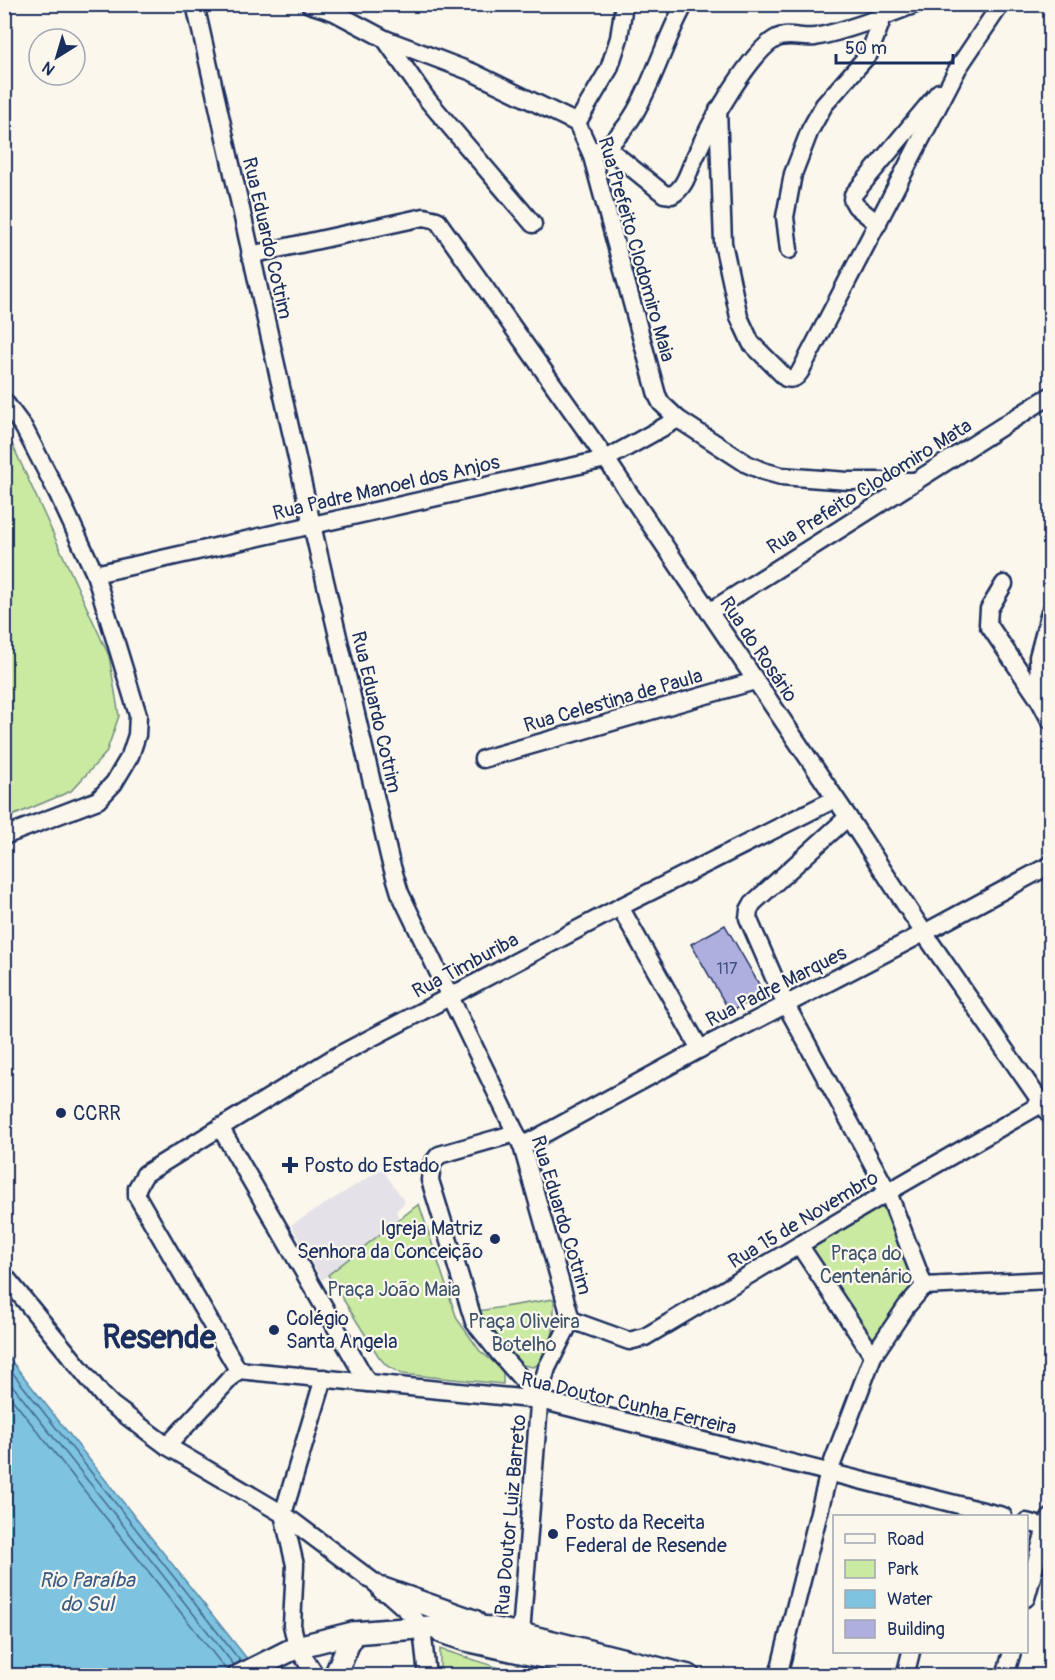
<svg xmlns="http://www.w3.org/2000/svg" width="1055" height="1680" viewBox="0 0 1055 1680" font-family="Pangolin,sans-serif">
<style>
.built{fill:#e4e1e8}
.green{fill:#caeaa2;stroke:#728c80;stroke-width:1.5}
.water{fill:#7ec3df;stroke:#5688ab;stroke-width:1.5}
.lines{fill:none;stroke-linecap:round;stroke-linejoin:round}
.shore{stroke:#436a92;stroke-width:1.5}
.building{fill:#aeaedf;stroke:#1b2f5e;stroke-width:1.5}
.minor-casing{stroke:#1b2f5e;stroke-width:21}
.major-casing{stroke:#1b2f5e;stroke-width:26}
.minor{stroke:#fbf7ec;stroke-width:16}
.major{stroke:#fbf7ec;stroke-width:21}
.poi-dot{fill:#1b2f5e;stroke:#fbf7ec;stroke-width:2}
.labels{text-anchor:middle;stroke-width:4.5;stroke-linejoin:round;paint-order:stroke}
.number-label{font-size:16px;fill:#404f7e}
.street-label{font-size:20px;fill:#1b2f5e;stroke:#fbf7ec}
.poi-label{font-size:20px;fill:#1b2f5e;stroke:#fbf7ec;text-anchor:start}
.park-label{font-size:20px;fill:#3e546c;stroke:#fbf7ec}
.water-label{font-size:21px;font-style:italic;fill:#395b85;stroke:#fbf7ec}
.town-label{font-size:32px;font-weight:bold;fill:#1b2f5e;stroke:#fbf7ec}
</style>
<rect width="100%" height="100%" fill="#fbf7ec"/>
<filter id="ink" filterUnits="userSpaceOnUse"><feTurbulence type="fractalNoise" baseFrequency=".0167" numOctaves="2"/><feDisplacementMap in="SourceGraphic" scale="12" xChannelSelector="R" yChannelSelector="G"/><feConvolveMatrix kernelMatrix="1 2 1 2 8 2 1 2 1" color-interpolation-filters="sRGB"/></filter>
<g filter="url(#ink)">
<!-- built -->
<polygon class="built" points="382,1169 405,1202 396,1211 399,1219 322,1280 291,1225"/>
<!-- green -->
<g class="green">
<polygon points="5,431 13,446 109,656 119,716 106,753 71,791 5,819"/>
<polygon points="419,1204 457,1319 480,1351 503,1370 503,1384 402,1374 387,1366 379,1357 328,1275"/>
<polygon points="884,1204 917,1282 872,1345 808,1251"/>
<path d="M554,1299C554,1319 556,1358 533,1367L517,1364L480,1320L478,1311Z"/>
<polygon points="440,1649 522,1675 440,1675"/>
</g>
<!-- water -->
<polygon class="water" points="5,1353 260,1675 5,1675"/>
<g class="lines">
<!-- shore -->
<g class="shore">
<polyline points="4,1362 241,1662"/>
<polyline points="4,1375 234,1665"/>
<polyline points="4,1389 228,1672"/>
</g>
</g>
<!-- building -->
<polygon class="building" points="725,925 764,993 730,1012 691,944"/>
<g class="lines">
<!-- minor casing -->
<g class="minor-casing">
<g id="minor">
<polyline points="195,4 312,525 390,860 400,893 522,1146 571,1320 547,1368 540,1392 521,1634"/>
<polyline points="309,4 334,12 385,39 472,72 577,123 591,153 657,395 661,403 678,419 747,464 763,471 781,476 848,481 916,481"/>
<polyline points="385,39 426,98 533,224"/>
<path d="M718,110L723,243L739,317L751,343L786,378C793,380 796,378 800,372L958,68L1001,4"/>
<polyline points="577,123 609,69 619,38 624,4"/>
<path d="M606,147L664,194L672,195C687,186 689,168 697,153C709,125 749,54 775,39C787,32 802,39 815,37C850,30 884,16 916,4"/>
<path d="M598,150C642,132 660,45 685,4"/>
<polyline points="878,224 856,206 852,199 853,195 939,92"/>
<polyline points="789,250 785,217 793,174 810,130 824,105 869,54 883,17"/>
<polyline points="250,255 424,217 437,220 606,459 848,817 924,933 1050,1115"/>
<polyline points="4,401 24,428 58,494 95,574 138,715 137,735 130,756 114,783 98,800 4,836"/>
<polyline points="95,574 606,459 678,419"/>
<polyline points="1004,584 989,609 988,624 1040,701"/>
<polyline points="709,612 1050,396"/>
<polyline points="1050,612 1038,657 1040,701 1050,720"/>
<polyline points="483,759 755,681"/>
<polyline points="848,817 753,903 749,910 748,918 786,1005 888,1192 924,1286"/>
<polyline points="620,907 700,1049"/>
<polyline points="220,1127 368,1383"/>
<polyline points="516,1133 439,1155 432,1164 430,1180 474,1322 499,1353 540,1400"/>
<polyline points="522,1146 700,1049 924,933 1050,865"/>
<polyline points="800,1246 873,1356"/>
<polyline points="4,1275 102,1395 112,1405 167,1446 283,1514 383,1589 410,1613 422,1628 427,1676"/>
<polyline points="924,1286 1050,1280"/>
<polyline points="571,1320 629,1341 645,1337 888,1192 1050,1099"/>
<polyline points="238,1370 137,1196 137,1188 145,1174 333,1058 620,907 835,799"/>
<polyline points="238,1370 540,1400 1003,1516"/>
<polyline points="167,1446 238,1370"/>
<polyline points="283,1514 295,1565 292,1625 297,1647 316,1676"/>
<polyline points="283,1514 324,1378"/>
<polyline points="1026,1522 1050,1528"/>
<polyline points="1026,1598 1046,1527 1050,1518"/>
<polyline points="778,1676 829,1472 873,1356 906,1307 924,1286"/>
<polyline points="905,1676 911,1652"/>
<polyline points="1005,1676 1012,1652"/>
</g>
</g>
<!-- major casing -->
<g class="major-casing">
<g id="major">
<polyline points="383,1589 474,1621"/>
<polyline points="442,1632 466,1640 628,1676"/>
<polyline points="239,1676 297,1647 353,1633 455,1625 491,1628 521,1634 689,1676"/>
<polyline points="335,1676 353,1633"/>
</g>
</g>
<!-- minor -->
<use href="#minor" class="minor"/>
<!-- major -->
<use href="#major" class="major"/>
</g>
</g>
<!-- markers -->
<g class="poi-dot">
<circle cx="61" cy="1113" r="6"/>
<path d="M287 1156h6v6h6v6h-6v6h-6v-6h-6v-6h6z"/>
<circle cx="495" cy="1239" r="6"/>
<circle cx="274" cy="1330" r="6"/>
<circle cx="553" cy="1534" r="6"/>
</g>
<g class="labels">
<!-- number labels -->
<g class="number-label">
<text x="727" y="974">117</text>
</g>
<!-- street labels -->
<g class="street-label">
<text transform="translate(268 238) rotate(77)" y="7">Rua Eduardo Cotrim</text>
<text transform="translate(637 249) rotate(74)" y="7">Rua Prefeito Clodomiro Maia</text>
<text transform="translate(869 486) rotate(-32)" y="7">Rua Prefeito Clodomiro Mata</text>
<text transform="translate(386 487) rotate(-13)" y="7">Rua Padre Manoel dos Anjos</text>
<text transform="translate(759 649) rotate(56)" y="7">Rua do Rosário</text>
<text transform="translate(613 700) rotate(-16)" y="7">Rua Celestina de Paula</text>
<text transform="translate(377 712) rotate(77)" y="7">Rua Eduardo Cotrim</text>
<text transform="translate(465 965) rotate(-28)" y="7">Rua Timburiba</text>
<text transform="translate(776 986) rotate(-27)" y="7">Rua Padre Marques</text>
<text transform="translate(562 1215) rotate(73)" y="7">Rua Eduardo Cotrim</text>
<text transform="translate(803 1219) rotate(-31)" y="7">Rua 15 de Novembro</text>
<text transform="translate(629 1403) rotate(13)" y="7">Rua Doutor Cunha Ferreira</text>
<text transform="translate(510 1515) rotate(-85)" y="7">Rua Doutor Luiz Barreto</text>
</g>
<!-- poi labels -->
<g class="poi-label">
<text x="73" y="1120">CCRR</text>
<text x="304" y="1172">Posto do Estado</text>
<text x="483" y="1235" text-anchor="end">Igreja Matriz<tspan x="483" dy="23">Senhora da Conceição</tspan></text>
<text x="286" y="1325">Colégio<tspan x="286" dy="23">Santa Angela</tspan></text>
<text x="565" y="1529">Posto da Receita<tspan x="565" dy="23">Federal de Resende</tspan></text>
</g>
<!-- park labels -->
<g class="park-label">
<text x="866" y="1260">Praça do<tspan x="866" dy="23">Centenário</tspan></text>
<text x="394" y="1296">Praça João Maia</text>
<text x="524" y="1328">Praça Oliveira<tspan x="524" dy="23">Botelho</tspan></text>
</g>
<!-- water labels -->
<g class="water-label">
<text x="87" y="1587">Rio Paraíba<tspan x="87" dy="24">do Sul</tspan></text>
</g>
<!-- town labels -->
<g class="town-label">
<text x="159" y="1348">Resende</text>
</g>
</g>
<!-- margin -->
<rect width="1055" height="1680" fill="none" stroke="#fbf7ec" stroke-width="24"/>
<rect x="12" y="12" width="1031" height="1656" fill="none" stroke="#1b2f5e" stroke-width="2" filter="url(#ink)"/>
<!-- legend -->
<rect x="833" y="1515" width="195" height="138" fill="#fbf7ec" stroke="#a1a7b3" stroke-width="1.5"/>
<rect x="845" y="1534" width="30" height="9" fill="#fbf7ec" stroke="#a1a7b3" stroke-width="1.5"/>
<text x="887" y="1545" font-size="18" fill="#1b2f5e">Road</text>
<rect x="845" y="1560" width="30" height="18" fill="#caeaa2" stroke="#a1a7b3" stroke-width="1.5"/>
<text x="887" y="1575" font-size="18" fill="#1b2f5e">Park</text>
<rect x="845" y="1590" width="30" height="18" fill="#7ec3df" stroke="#a1a7b3" stroke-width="1.5"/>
<text x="887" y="1605" font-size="18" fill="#1b2f5e">Water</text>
<rect x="845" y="1620" width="30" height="18" fill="#aeaedf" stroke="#a1a7b3" stroke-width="1.5"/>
<text x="887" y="1635" font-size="18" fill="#1b2f5e">Building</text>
<!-- north arrow -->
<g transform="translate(57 57) rotate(217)"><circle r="28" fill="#fbf7ec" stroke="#a1a7b3" stroke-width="1.5"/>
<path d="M0-4.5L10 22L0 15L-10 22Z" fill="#1b2f5e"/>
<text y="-9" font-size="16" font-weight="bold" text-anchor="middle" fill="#1b2f5e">N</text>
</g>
<!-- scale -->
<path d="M836 54v9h117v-9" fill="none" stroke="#1b2f5e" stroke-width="3"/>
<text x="845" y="54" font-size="18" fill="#1b2f5e" stroke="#fbf7ec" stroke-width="4.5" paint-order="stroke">50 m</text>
</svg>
